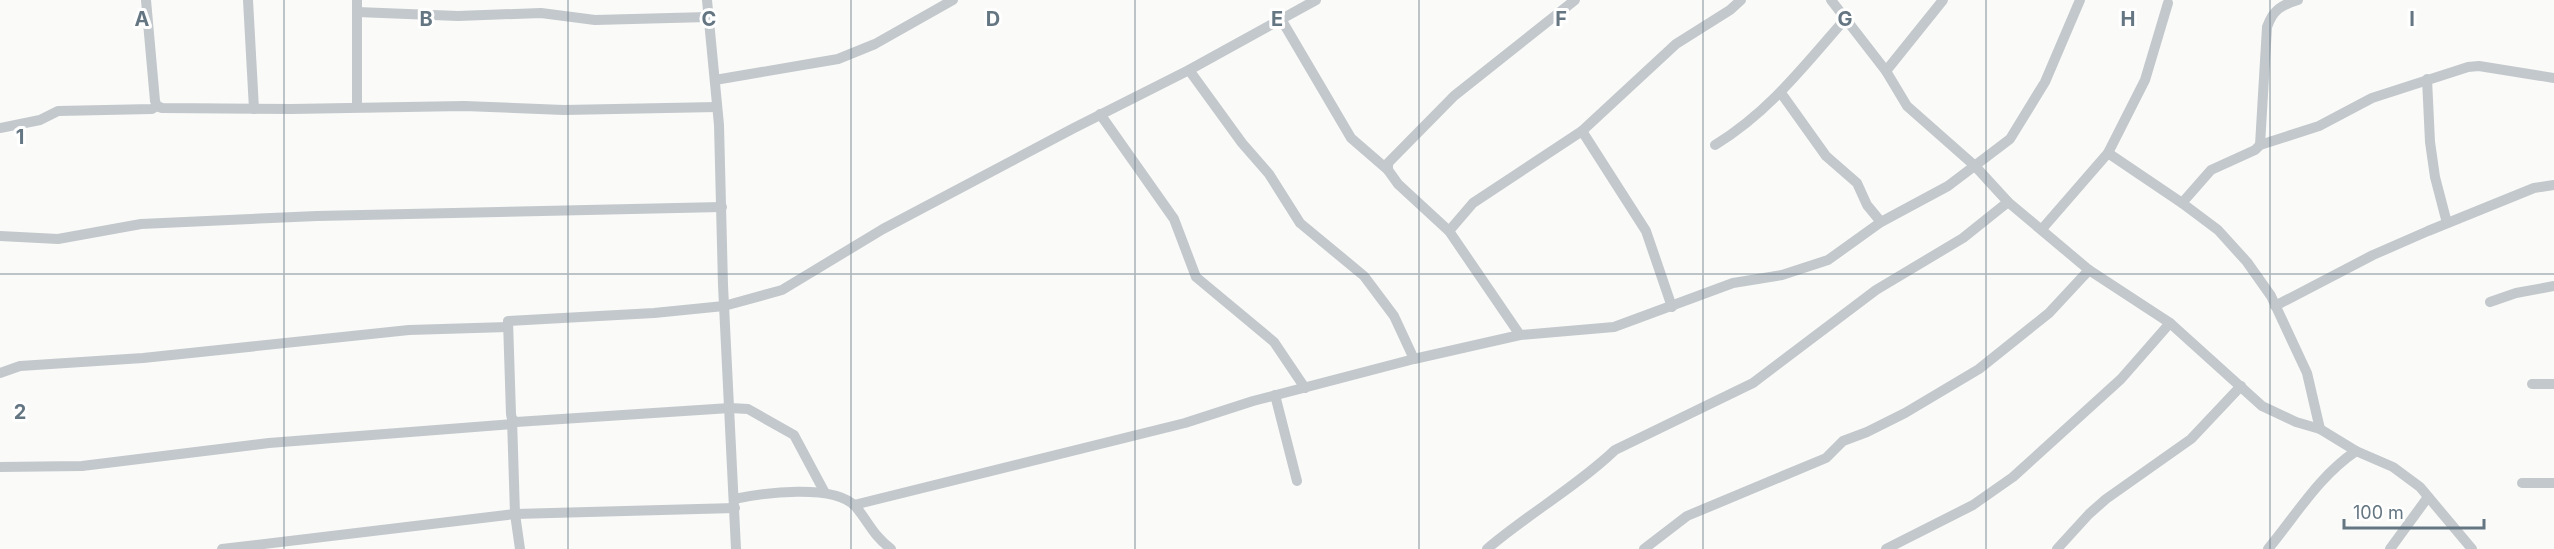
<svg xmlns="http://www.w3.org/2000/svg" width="2554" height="549" viewBox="0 0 2554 549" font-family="Inter,sans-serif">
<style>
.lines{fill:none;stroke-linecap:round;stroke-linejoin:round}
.street{stroke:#c3c8cc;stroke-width:10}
.grid{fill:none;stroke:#657683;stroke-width:1.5;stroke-opacity:0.55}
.grid-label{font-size:20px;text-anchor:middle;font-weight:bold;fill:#657683;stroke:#fff;stroke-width:6;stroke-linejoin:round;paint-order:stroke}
</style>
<rect width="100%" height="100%" fill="#fafaf8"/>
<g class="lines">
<!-- street -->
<g class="street">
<polyline points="146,0 155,101 157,106 162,108 291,109 464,106 564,110 717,107"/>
<polyline points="248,0 254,109"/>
<polyline points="357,0 357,107"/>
<polyline points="707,0 719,125 723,285 736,549"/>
<polyline points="1831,0 1886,71 1907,106 1975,166 2008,202 2089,270 2170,323 2262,406 2296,422 2320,429 2356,451 2393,467 2420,487 2472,549"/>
<polyline points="357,12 458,16 541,13 595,20 708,17"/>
<polyline points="1281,19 1351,138 1388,170"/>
<polyline points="1189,70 1242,143 1269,174 1300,223 1364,276 1394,316 1414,359"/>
<polyline points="1886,71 1943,0"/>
<polyline points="2427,79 2430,142 2435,177 2447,223"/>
<polyline points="715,80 838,59 875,44 953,0"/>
<polyline points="1781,93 1826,156 1857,183 1867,205 1881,222"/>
<polyline points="1100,114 1174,219 1196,277 1274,342 1305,388"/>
<polyline points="0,128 40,120 58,111 152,109 157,106"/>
<polyline points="1582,131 1646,231 1672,307"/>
<path d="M1715,145C1769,112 1805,65 1846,18"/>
<path d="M2260,145L2267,27C2273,10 2281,5 2298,0"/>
<polyline points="2108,153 2182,203 2218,230 2247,262 2271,296 2307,373 2320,429"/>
<polyline points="2182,203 2211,170 2255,150 2260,145 2319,126 2372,98 2468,67 2479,66 2554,78"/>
<polyline points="2042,229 2108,153 2145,80 2168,3"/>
<polyline points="1449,231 1473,203 1582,131 1676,44 1730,10 1741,0"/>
<polyline points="0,236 58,239 141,224 317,216 722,207"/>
<polyline points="2490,302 2516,293 2554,286"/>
<polyline points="2275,306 2373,255 2428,231 2534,188 2554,185"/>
<polyline points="1520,335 1449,231 1398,184 1388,170 1388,163 1454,96 1575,0"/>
<polyline points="0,373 20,366 143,358 409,330 508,327"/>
<polyline points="2532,384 2554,384"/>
<polyline points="1275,395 1297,481"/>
<polyline points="512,419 515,514 520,549"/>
<polyline points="0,467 82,466 269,443 513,424"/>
<polyline points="2522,483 2554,483"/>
<polyline points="825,493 794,435 748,409 730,408 516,422 512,419 511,414 508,321 654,313 724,306 782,290 883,229 1074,128 1189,70 1316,0"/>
<path d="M734,499C762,493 835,483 856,507C870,524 872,534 891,549"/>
<polyline points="854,505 1185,423 1253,401 1414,359 1520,335 1614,327 1733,283 1782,275 1828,260 1881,222 1948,186 2010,139 2045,82 2080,0"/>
<polyline points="222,549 515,514 735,508"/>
<path d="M1487,549C1528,514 1576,487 1615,450L1753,383L1876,290L1963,238L2008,202"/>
<polyline points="1644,549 1687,516 1826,458 1843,441 1867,432 1905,413 1979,369 2049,313 2089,270"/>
<polyline points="1886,549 1973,505 2013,477 2121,379 2170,323"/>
<polyline points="2057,549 2089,514 2106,499 2191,439 2241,386"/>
<path d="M2268,549C2297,514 2318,477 2356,451"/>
<polyline points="2390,549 2428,497"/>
</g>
</g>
<!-- grid -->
<path class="grid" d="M284,0V549M568,0V549M851,0V549M1135,0V549M1419,0V549M1703,0V549M1986,0V549M2270,0V549M0,274H2554"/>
<g class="grid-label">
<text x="142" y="26">A</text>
<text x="426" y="26">B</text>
<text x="709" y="26">C</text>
<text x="993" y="26">D</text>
<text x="1277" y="26">E</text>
<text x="1561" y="26">F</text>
<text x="1845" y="26">G</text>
<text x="2128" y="26">H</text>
<text x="2412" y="26">I</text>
<text x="20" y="144">1</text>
<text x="20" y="419">2</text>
</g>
<!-- scale -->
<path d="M2344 519v9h140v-9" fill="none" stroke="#657683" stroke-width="3"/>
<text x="2353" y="519" font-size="18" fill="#657683" stroke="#ffffff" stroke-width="4.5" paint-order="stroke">100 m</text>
</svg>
